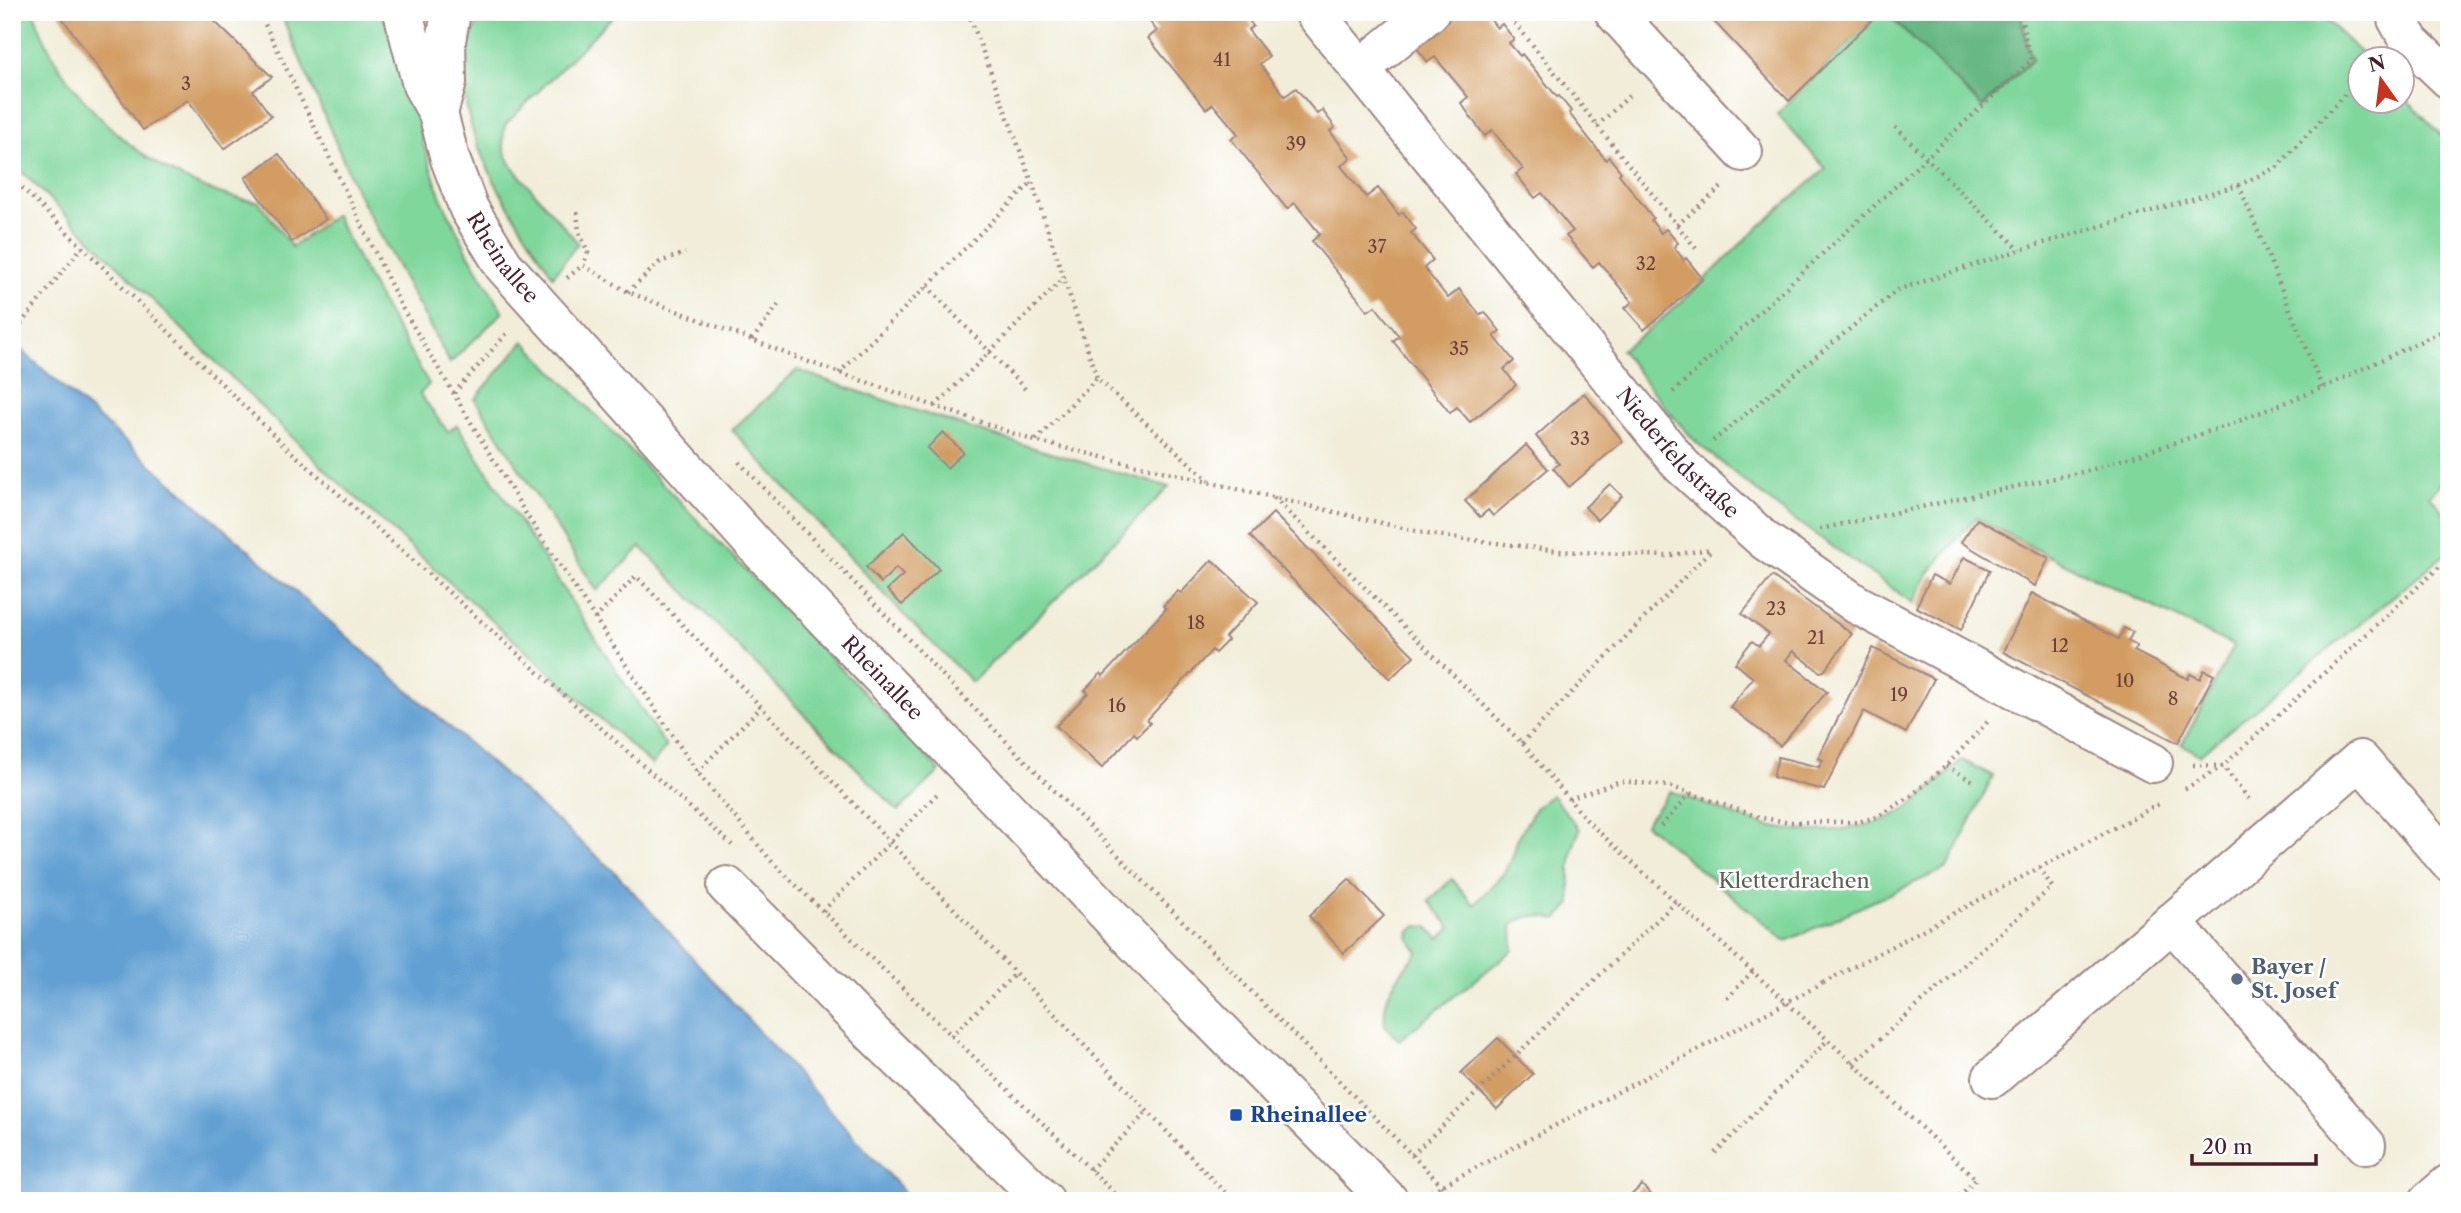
<svg xmlns="http://www.w3.org/2000/svg" width="2461" height="1213" viewBox="0 0 2461 1213" font-family="'Libre Caslon Text',serif">
<style>
.green{fill:#7fd79c;stroke:#647b64;stroke-width:2}
.forest{fill:#67b884;stroke:#586c58;stroke-width:2}
.water{fill:#62a0d3;stroke:#56607f;stroke-width:2}
.building{fill:#d29c62}
.lines{fill:none;stroke-linecap:round;stroke-linejoin:round}
.minor-casing{stroke:#9e8682;stroke-width:42}
.major-casing{stroke:#9e8682;stroke-width:42}
.path{stroke:#9e8682;stroke-width:4.5;stroke-dasharray:2 5;stroke-linecap:butt}
.minor{stroke:#fff;stroke-width:38}
.major{stroke:#fff;stroke-width:38}
.path-bridge{stroke:#9e8682;stroke-width:4.5;stroke-dasharray:2 5;stroke-linecap:butt}
.service-dot{fill:#5c6f8a;stroke:#fff;stroke-width:2.5}
.transit-dot{fill:#1a4fb4;stroke:#fff;stroke-width:2.5}
.labels{text-anchor:middle;stroke-width:5;stroke-linejoin:round;paint-order:stroke}
.number-label{font-size:18px;fill:#6c3e39}
.street-label{font-size:21px;fill:#4a1f2b;stroke:#fff}
.park-label{font-size:21px;fill:#5d5f53;stroke:#fff}
.service-label{font-size:21px;font-weight:bold;fill:#4e5e75;stroke:#fff;text-anchor:start}
.transit-label{font-size:21px;font-weight:bold;fill:#164399;stroke:#fff;text-anchor:start}
</style>
<rect width="100%" height="100%" fill="#fff"/>
<filter id="ink" filterUnits="userSpaceOnUse"><feTurbulence type="fractalNoise" baseFrequency=".0143" numOctaves="2"/><feDisplacementMap in="SourceGraphic" scale="14" xChannelSelector="R" yChannelSelector="G"/><feConvolveMatrix kernelMatrix="1 2 1 2 8 2 1 2 1" color-interpolation-filters="sRGB"/></filter>
<filter id="wash" filterUnits="userSpaceOnUse"><feTurbulence type="fractalNoise" baseFrequency=".00686" numOctaves="4" result="noise"/><feDisplacementMap in="SourceGraphic" scale="28" xChannelSelector="R" yChannelSelector="G"/><feGaussianBlur stdDeviation="1.57" result="paint"/><feColorMatrix in="noise" values="0 0 0 0 0 0 0 0 0 0 0 0 0 0 0 0 0 1.4 0 .05"/><feComposite in="paint" operator="in"/></filter>
<g filter="url(#wash)">
<rect width="100%" height="100%" fill="#f1edd9"/>
<!-- green -->
<g class="green">
<path d="M12,12H34C60,95 140,168 222,194C234,198 247,200 259,202L292,247L335,215L380,300L429,384L420,394L448,432L457,425L666,747L652,765L334,478L12,162Z"/>
<polygon points="280,12 384,12 387,16 416,111 423,144 441,198 469,255 503,312 450,363 356,190"/>
<path d="M484,12H617L505,125C501,146 503,151 514,169L578,243L553,276C507,203 426,100 484,12Z"/>
<path d="M1880,12H1886L1982,107L2032,60L2027,46L2020,12H2318L2367,59L2360,60V102H2402V94L2449,143V476L2429,496L2449,517V551L2199,755L2182,744L2234,646L2051,557L1976,517L1929,572L1913,603L1782,511L1697,443L1667,410L1621,350C1669,318 1708,276 1749,236C1774,213 1800,191 1826,169L1777,114Z"/>
<polygon points="524,341 940,771 898,811 641,547 597,591 475,399"/>
<path d="M797,370C920,414 1043,452 1169,487L972,682L901,612L732,430Z"/>
<path d="M1962,760L1993,776L1947,868L1786,941L1645,824L1670,791C1701,802 1733,816 1765,825C1804,836 1871,832 1905,809C1926,796 1943,776 1962,760Z"/>
<path d="M1552,795L1580,830C1568,852 1569,879 1571,904L1557,919C1541,915 1525,913 1512,926L1513,950L1399,1040L1385,1026C1382,991 1398,977 1418,952L1409,939L1410,931L1417,926L1428,927L1439,939L1451,928L1429,901L1452,879L1474,905L1504,873L1514,853L1517,840L1536,807Z"/>
</g>
<!-- forest -->
<polygon class="forest" points="1886,12 2020,12 2027,45 2032,60 1982,107"/>
<!-- water -->
<polygon class="water" points="12,342 617,874 912,1201 12,1201"/>
<g id="blocks">
<!-- building -->
<g class="building">
<polygon points="58,12 205,12 272,77 253,91 271,116 224,149 188,100 143,130"/>
<polygon points="1142,12 1242,12 1253,26 1248,30 1269,56 1260,64 1285,96 1296,88 1317,114 1322,110 1335,127 1330,131 1351,158 1341,166 1366,197 1378,188 1399,215 1403,212 1416,229 1411,233 1433,260 1424,268 1448,298 1459,289 1480,315 1485,312 1500,331 1494,336 1514,361 1504,369 1516,385 1470,422 1457,407 1450,413 1393,341 1399,336 1375,306 1368,311 1312,241 1320,234 1295,203 1287,209 1231,139 1238,134 1213,104 1206,109 1148,38 1157,31"/>
<polygon points="1448,12 1490,12 1487,15 1497,28 1502,24 1514,39 1509,43 1520,56 1522,54 1557,97 1559,96 1571,111 1569,113 1606,160 1609,157 1621,172 1619,174 1653,218 1651,220 1661,233 1666,229 1678,243 1674,247 1684,260 1686,258 1703,279 1644,330 1625,308 1632,302 1599,262 1593,267 1566,236 1573,231 1542,193 1535,198 1516,174 1523,169 1492,130 1485,136 1475,123 1461,103 1468,97 1435,57 1428,62 1412,42"/>
<polygon points="1705,12 1880,12 1789,101"/>
<polygon points="279,154 326,219 292,242 245,178"/>
<polygon points="1584,393 1623,441 1569,487 1553,468 1559,464 1536,436"/>
<polygon points="943,432 963,452 947,468 927,448"/>
<polygon points="1526,445 1548,469 1493,516 1488,510 1480,517 1465,501"/>
<polygon points="1610,484 1622,496 1597,520 1585,507"/>
<polygon points="1273,513 1414,656 1390,679 1250,536"/>
<polygon points="1977,519 2049,558 2035,586 1961,542"/>
<polygon points="904,532 939,569 902,605 887,590 903,575 896,568 881,583 866,567"/>
<polygon points="1964,557 1990,570 1961,630 1916,607 1932,575 1950,584"/>
<polygon points="1212,560 1258,602 1225,637 1228,640 1215,653 1212,650 1147,720 1150,723 1137,736 1134,733 1102,768 1056,726 1088,693 1085,690 1101,673 1103,676 1166,609 1163,606 1178,591 1181,593"/>
<polygon points="1772,576 1852,634 1824,671 1820,672 1793,651 1786,660 1827,692 1780,746 1730,707 1753,678 1735,663 1752,641 1759,646 1769,634 1742,614"/>
<polygon points="2032,593 2118,639 2124,628 2133,632 2128,641 2137,646 2134,651 2188,679 2190,674 2200,679 2204,670 2214,675 2178,743 2003,652"/>
<polygon points="1873,648 1934,679 1906,733 1864,711 1824,790 1773,777 1778,757 1819,767 1823,760 1818,758"/>
<polygon points="1349,879 1384,916 1344,953 1309,916"/>
<polygon points="1498,1038 1533,1074 1497,1109 1461,1073"/>
<polygon points="1642,1185 1657,1201 1625,1201"/>
</g>
</g>
</g>
<g filter="url(#ink)">
<use href="#blocks" fill-opacity="0" stroke="#9e8682" stroke-width="2"/>
<g class="lines">
<!-- minor casing -->
<g class="minor-casing">
<g id="minor">
<path id="s1" d="M1314,12L1682,466L1764,540L1856,604L2153,763"/>
<polyline points="1614,12 1743,152"/>
<polyline points="2397,19 2410,42 2449,79"/>
<polyline points="1360,69 1430,12"/>
<polyline points="727,886 873,1034 1045,1201"/>
<polyline points="2172,922 2366,1145"/>
<polyline points="1992,1078 2360,760 2449,862"/>
</g>
</g>
<!-- major casing -->
<g class="major-casing">
<g id="major">
<path id="s2" d="M403,12L422,85L438,113L450,159L469,209L504,266L754,544L1163,972L1389,1201"/>
<polyline points="438,113 447,82 446,41 451,12"/>
<polyline points="2429,1201 2449,1184"/>
</g>
</g>
<!-- path -->
<g class="path">
<polyline points="259,12 401,306 526,514 697,772 773,863 1123,1201"/>
<polyline points="968,12 1032,182 1097,378 1209,481"/>
<polyline points="1506,12 1698,251"/>
<polyline points="1597,126 1632,93"/>
<polyline points="1895,127 2020,250"/>
<polyline points="12,178 286,447 732,845"/>
<polyline points="2239,185 2322,388"/>
<polyline points="577,212 579,232 588,252 583,265"/>
<polyline points="1677,225 1724,185"/>
<polyline points="567,278 583,265 628,292 806,361 1035,441 1428,534 1558,551 1666,556 1711,549"/>
<polyline points="927,286 1027,391"/>
<polyline points="628,292 660,262 685,253"/>
<polyline points="12,335 82,247"/>
<polyline points="752,340 778,305"/>
<polyline points="839,373 1032,182"/>
<polyline points="1673,392 2032,60 2027,46 2020,12"/>
<polyline points="454,393 509,331"/>
<polyline points="935,406 1065,277"/>
<polyline points="1036,440 1097,378"/>
<polyline points="1713,441 1897,290 2020,250 2239,185 2277,167 2360,78"/>
<polyline points="739,462 996,731 1457,1201"/>
<polyline points="1274,498 1522,743 1589,823 1828,1040 1976,1179 1954,1201"/>
<polyline points="1820,529 2087,471 2226,426 2322,388 2449,328"/>
<polyline points="595,619 636,576 1233,1201"/>
<polyline points="1522,743 1712,549"/>
<polyline points="2193,765 2223,766 2251,802"/>
<polyline points="1946,766 1976,783"/>
<polyline points="697,772 761,707"/>
<polyline points="2185,789 2223,766 2449,558"/>
<polyline points="1569,799 1620,781 1669,786 1762,818 1789,822 1858,822 1877,817 1911,796 1946,766 1990,719"/>
<polyline points="1661,826 1691,793"/>
<polyline points="823,911 937,794"/>
<polyline points="1823,983 2159,804"/>
<polyline points="1727,998 1753,971"/>
<polyline points="951,1036 1016,973"/>
<polyline points="1853,1063 2052,887 2040,868"/>
<polyline points="1715,1153 1828,1040"/>
<polyline points="1412,1155 1676,902"/>
<polyline points="1090,1170 1148,1111"/>
</g>
<!-- minor -->
<use href="#minor" class="minor"/>
<!-- major -->
<use href="#major" class="major"/>
<!-- path-bridge -->
<polyline class="path-bridge" points="1413,1201 1823,983"/>
</g>
</g>
<!-- markers -->
<circle class="service-dot" cx="2237" cy="979" r="7"/>
<rect class="transit-dot" x="1229" y="1108" width="14" height="14" rx="3.5"/>
<g class="labels">
<!-- number labels -->
<g class="number-label">
<text x="1222" y="66">41</text>
<text x="186" y="90">3</text>
<text x="1296" y="150">39</text>
<text x="1377" y="253">37</text>
<text x="1646" y="270">32</text>
<text x="1459" y="355">35</text>
<text x="1580" y="445">33</text>
<text x="1776" y="615">23</text>
<text x="1196" y="629">18</text>
<text x="1816" y="644">21</text>
<text x="2060" y="652">12</text>
<text x="2125" y="687">10</text>
<text x="1899" y="701">19</text>
<text x="2173" y="705">8</text>
<text x="1117" y="712">16</text>
</g>
<!-- street labels -->
<g class="street-label">
<text dy="7" stroke="none"><textPath href="#s2" startOffset="268">Rheinallee</textPath></text>
<text dy="7" stroke="none"><textPath href="#s1" startOffset="572">Niederfeldstraße</textPath></text>
<text dy="7" stroke="none"><textPath href="#s2" startOffset="835">Rheinallee</textPath></text>
</g>
<!-- park labels -->
<g class="park-label">
<text x="1794" y="888">Kletterdrachen</text>
</g>
<!-- service labels -->
<g class="service-label">
<text x="2251" y="974">Bayer /<tspan x="2251" dy="24">St. Josef</tspan></text>
</g>
<!-- transit labels -->
<g class="transit-label">
<text x="1250" y="1122">Rheinallee</text>
</g>
</g>
<!-- margin -->
<rect width="2461" height="1213" fill="none" stroke="#fff" stroke-width="42"/>
<!-- north arrow -->
<g transform="translate(2381 80) rotate(346)"><circle r="33" fill="#ffffff" stroke="#b7a5aa" stroke-width="2"/>
<path d="M0-5L12 26L0 18L-12 26Z" fill="#c8321e"/>
<text y="-10" font-size="19" font-weight="bold" text-anchor="middle" fill="#4a1f2b">N</text>
</g>
<!-- scale -->
<path d="M2192 1154v10h124v-10" fill="none" stroke="#4a1f2b" stroke-width="3.5"/>
<text x="2202" y="1154" font-size="21" fill="#4a1f2b" stroke="#ffffff" stroke-width="5" paint-order="stroke">20 m</text>
</svg>
